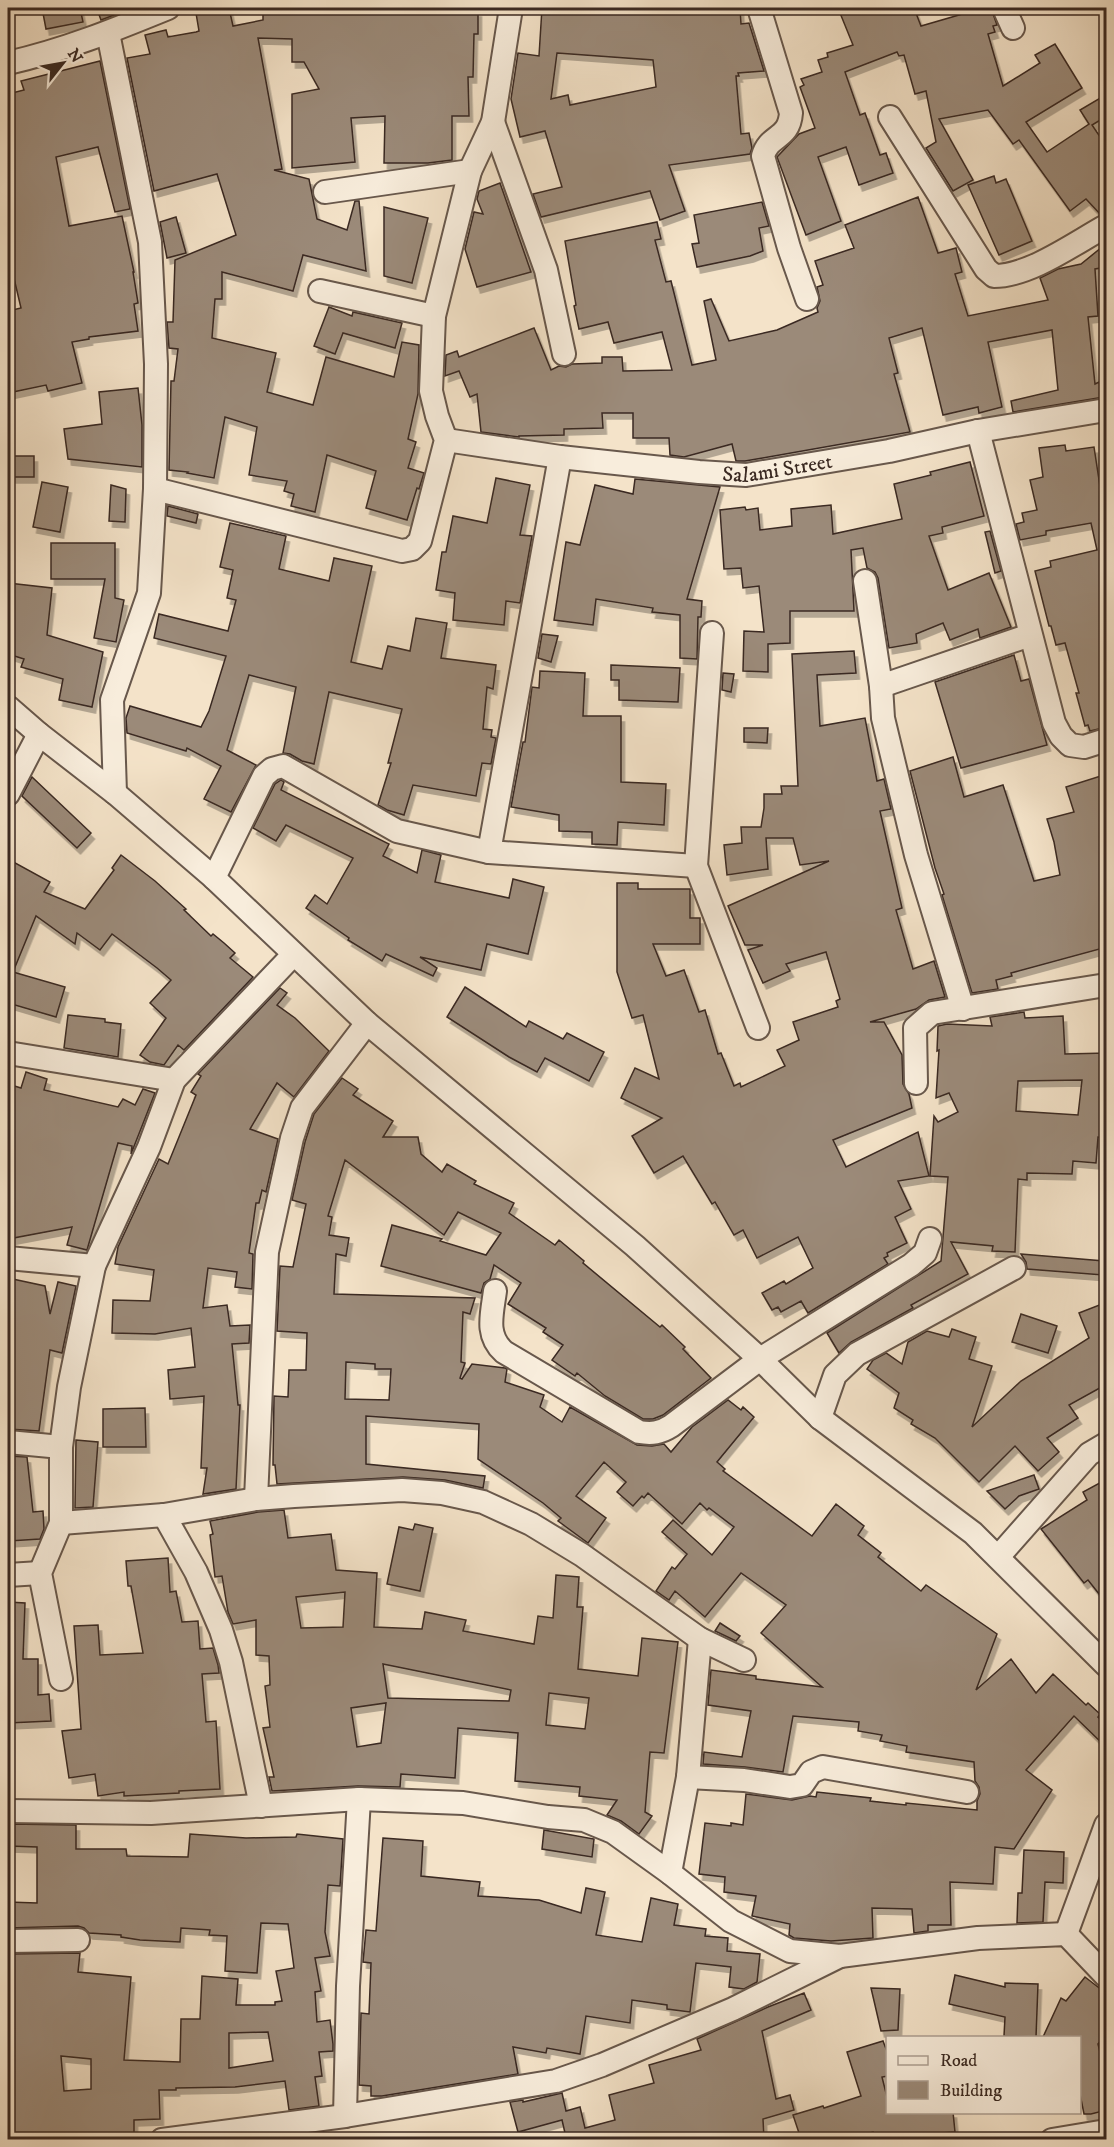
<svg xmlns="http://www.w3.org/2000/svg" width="1114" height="2147" viewBox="0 0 1114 2147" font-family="'IM FELL DW Pica',serif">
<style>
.building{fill:#9b8a79;stroke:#3a2922;stroke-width:1.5;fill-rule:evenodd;filter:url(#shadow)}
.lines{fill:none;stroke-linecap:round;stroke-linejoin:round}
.minor-casing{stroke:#68584c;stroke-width:26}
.minor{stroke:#f8eddc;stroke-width:22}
.labels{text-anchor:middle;stroke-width:4.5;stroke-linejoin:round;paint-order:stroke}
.street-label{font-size:21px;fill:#3a2922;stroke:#f8eddc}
</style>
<defs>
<filter id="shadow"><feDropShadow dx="3.5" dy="6" stdDeviation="0" flood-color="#0004"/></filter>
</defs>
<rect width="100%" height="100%" fill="#f4e3c9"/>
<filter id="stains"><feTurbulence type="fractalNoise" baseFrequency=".00333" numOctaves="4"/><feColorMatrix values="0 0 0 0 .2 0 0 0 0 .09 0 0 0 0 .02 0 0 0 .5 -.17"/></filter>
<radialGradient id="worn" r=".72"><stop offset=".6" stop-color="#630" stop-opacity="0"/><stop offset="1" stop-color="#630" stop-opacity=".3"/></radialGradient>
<!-- building -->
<g class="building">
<polygon points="42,8 80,8 83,22 46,29"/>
<polygon points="108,8 133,8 101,20 98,12"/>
<polygon points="227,8 229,8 233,26 263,20 263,8 427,8 427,10 478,11 478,34 474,34 473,77 468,77 469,116 452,116 452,160 428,163 384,163 385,116 351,118 355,162 292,168 292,94 319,89 304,62 292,62 292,39 258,38 282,169 274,170 309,179 317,219 347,230 355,201 359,201 366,271 303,255 293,291 222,272 222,299 215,299 212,338 276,353 267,392 313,405 326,357 394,377 402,342 419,345 418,394 408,439 416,442 408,468 424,473 419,489 417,488 407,520 366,508 376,471 327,455 315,512 291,506 294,494 284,491 287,481 249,475 257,427 225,417 214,478 187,473 188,472 169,470 171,381 174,381 178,349 169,348 167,322 173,322 175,260 236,235 217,174 154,191 127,58 150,54 145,35 166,30 168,37 196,32 199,31 196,13"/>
<path d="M542,8H740L741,24L749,23L764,71L738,73L739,76H736L741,134L749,133L752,148L750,154L669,165L685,211L660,220L650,191L541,217L533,194L562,187L545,131L520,137L511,99L518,53L539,56ZM557,53L653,60L656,87L570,105L568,95L551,99Z"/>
<polygon points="838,8 914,8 921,26 983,8 991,8 997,25 993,26 995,32 988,34 1003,86 1040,63 1035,55 1055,44 1082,88 1026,122 1047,152 1089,124 1080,110 1107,94 1107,116 1092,125 1107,147 1107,213 1100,214 1086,199 1070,211 1019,140 1013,144 988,110 939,119 973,180 953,191 926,148 936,142 926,91 915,94 904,55 899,56 897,52 845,72 860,115 865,113 880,155 886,153 893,173 859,185 846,147 818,157 841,221 806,235 777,157 799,134 815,128 800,87 804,85 801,79 822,72 818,60 828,57 827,53 853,45"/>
<polygon points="100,61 130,209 115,212 98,147 56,157 69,226 122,216 134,272 133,272 138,303 134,304 138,331 89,337 89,339 72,342 82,383 48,391 46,385 8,393 8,311 21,308 8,253 8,94 24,90 21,81"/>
<polygon points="994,176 996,183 1006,179 1032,241 999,255 968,185"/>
<polygon points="500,183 531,272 477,287 465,249 474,212 483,214 477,199 479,191"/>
<polygon points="918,197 938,253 956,248 962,272 955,274 968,316 1048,300 1040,278 1058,269 1081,264 1107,243 1107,267 1095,269 1098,316 1088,317 1095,384 1099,382 1104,397 1013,412 1011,401 1058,390 1052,330 988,342 1002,407 979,413 978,407 943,415 922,328 889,338 898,373 894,374 910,432 745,461 736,461 732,444 684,457 670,455 669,438 633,438 633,413 602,413 603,428 564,429 564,435 519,436 519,437 481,432 477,394 470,397 459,371 445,376 446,355 457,351 459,357 534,328 551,370 559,366 566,367 572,364 602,363 602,357 622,357 623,371 672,370 662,332 614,343 608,322 579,329 574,306 576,305 565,241 657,222 661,239 655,240 666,282 671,281 692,365 716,360 704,301 711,299 729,341 777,330 818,312 817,308 820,301 817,287 823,285 815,261 854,248 845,225"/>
<polygon points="762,202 769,226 759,228 763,251 750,256 697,267 692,244 699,243 694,215"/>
<polygon points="384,207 428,218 412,283 384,276"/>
<polygon points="176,217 186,253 167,258 160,222"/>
<polygon points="329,307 352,316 353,312 402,323 395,348 343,333 335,354 314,346"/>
<polygon points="138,388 142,425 142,467 68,459 64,429 102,424 99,392"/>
<polygon points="1065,445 1066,451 1094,447 1101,493 1107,492 1107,666 1101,668 1107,688 1107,727 1090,731 1088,725 1085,726 1076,693 1079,693 1065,643 1056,645 1051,626 1049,626 1035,571 1051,567 1050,561 1097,550 1091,523 1046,531 1046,535 1020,540 1016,524 1024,522 1022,513 1037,510 1030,480 1043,477 1039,448"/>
<polygon points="9,456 34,456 34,477 10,477"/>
<polygon points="970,462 984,516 942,527 943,533 929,536 948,590 989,573 1011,627 980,638 978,629 950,640 943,623 916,634 917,643 889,648 878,578 875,572 867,568 863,548 851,550 854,611 790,611 790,643 768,644 768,672 743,671 744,631 764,632 759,586 743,588 741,568 724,569 720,510 745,507 746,510 758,508 760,530 792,526 791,509 831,505 833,534 902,519 894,484 931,475 930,472"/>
<polygon points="496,478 530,485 520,535 532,536 520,603 506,601 504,625 453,620 455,593 436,590 442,552 446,552 453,516 487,523"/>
<polygon points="635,479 720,487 687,599 702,601 701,617 698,617 697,659 680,658 680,615 652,612 653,608 596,599 593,625 554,620 566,542 580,545 595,485 633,494"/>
<polygon points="42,482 68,487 60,532 33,527"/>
<polygon points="111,485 126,489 125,522 109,521"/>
<polygon points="168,506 198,514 196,523 167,516"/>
<polygon points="230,523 286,536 279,569 329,581 334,558 372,566 351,662 382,669 388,646 410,651 416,618 447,623 441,658 496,665 493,689 487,687 483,729 492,730 491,737 496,738 491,764 482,763 476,796 413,785 404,815 387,810 378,805 391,763 388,763 402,709 329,692 314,764 302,761 290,754 283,753 296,687 249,675 227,750 256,765 231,812 204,799 221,766 187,748 186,751 127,733 126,718 130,706 201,727 209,711 226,656 154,638 159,614 228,631 236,600 227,598 233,570 220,567"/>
<polygon points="990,531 1001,571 995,573 985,532"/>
<polygon points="51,543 115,543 115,598 124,600 116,642 94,638 105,579 51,579"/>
<polygon points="8,583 52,588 47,635 103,652 92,707 59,700 63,679 21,667 24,659 8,654"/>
<polygon points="542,634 558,636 551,662 538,658"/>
<polygon points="854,651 856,673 817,675 820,726 865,718 877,781 884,779 891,809 880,811 902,908 896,910 913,969 934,961 945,997 929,1000 916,1009 870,1022 884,1022 902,1055 903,1084 909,1094 912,1108 833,1140 846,1167 918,1132 929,1176 898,1181 911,1209 895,1217 907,1243 887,1253 888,1256 884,1258 888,1264 808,1313 801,1301 781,1312 778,1307 772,1310 762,1293 784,1281 786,1284 813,1268 798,1237 757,1258 743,1230 734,1235 715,1202 712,1204 683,1156 654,1173 632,1136 662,1118 621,1098 635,1068 659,1079 643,1015 632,1018 617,972 617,883 638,883 638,889 690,889 690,918 700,918 700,944 653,944 666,976 684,970 699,1012 705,1010 718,1054 721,1053 734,1086 740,1083 741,1087 785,1066 777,1050 799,1040 793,1022 838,1007 836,1001 840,999 826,952 786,964 790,971 763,983 748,950 763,945 745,945 728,906 829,861 800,865 793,838 766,838 768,869 727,875 724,845 742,843 741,827 761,827 764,808 764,794 782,794 781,786 798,786 792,654"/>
<polygon points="1014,655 1021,681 1029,679 1047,745 961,768 935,682"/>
<polygon points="611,665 680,668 678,702 619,700 619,680 611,680"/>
<polygon points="540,671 585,673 583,716 621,716 621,782 666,784 664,825 618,822 617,845 592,844 592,832 559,831 559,815 511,807 523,742 525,742 532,687 539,688"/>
<polygon points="723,673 734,674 731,692 722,690"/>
<polygon points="744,728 768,728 767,743 744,742"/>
<polygon points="953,757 964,797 1003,785 1034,881 1060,875 1054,842 1047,819 1074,812 1066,787 1107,774 1107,947 1011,973 1012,976 996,980 998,989 972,993 942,895 944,894 935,868 910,771"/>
<polygon points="32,777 91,833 77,848 22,796"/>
<polygon points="281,780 284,782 281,790 389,844 383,856 417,873 422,850 441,855 435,882 509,898 513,879 544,887 528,954 487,944 481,970 420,957 437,968 433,976 386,954 382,961 348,940 349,938 306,908 315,895 327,904 353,858 286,825 276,841 253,828 275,784"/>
<polygon points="121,855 155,881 186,909 184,910 211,936 213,934 224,943 235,953 230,958 253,977 184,1050 178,1045 164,1065 150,1062 140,1055 166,1018 150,1003 171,980 157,968 112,934 100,950 77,933 75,944 36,916 13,972 65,987 56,1017 8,1003 8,859 50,882 44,892 85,909 114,870 112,868"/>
<polygon points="465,987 526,1027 529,1021 563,1039 567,1033 604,1052 589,1081 545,1058 537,1072 509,1057 447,1017"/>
<polygon points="280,988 287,993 277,1005 295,1018 329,1051 294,1097 277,1083 250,1129 278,1139 266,1192 262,1190 259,1203 256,1203 249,1253 253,1254 252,1289 235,1287 237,1272 208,1268 203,1308 227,1305 230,1326 250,1325 249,1343 232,1344 238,1405 240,1405 236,1489 203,1494 207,1468 201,1468 204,1396 170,1399 168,1370 195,1367 191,1328 155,1334 112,1333 113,1300 150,1301 154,1270 115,1264 118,1247 159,1159 168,1164 196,1095 191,1092 201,1076 198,1074"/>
<path d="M1024,1012L1025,1018L1063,1016L1065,1054L1107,1053V1138L1098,1137L1096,1163L1073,1161L1072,1174L1027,1173V1180L1018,1179L1015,1252L992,1251L993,1246L951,1242L968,1274L911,1305L913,1308L851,1342L839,1353L827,1333L941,1261L948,1177L930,1176L934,1116L938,1122L958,1112L949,1093L936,1098L939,1050L937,1051L938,1026L947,1024L992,1026L990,1017ZM1082,1080L1078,1115L1016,1111L1018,1081Z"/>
<polygon points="68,1015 105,1019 105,1022 121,1024 118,1057 64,1048"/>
<polygon points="26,1072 47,1079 44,1090 118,1107 123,1099 135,1105 143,1089 155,1093 131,1154 132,1146 118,1143 87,1250 67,1245 72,1227 8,1239 8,1084 21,1088"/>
<path d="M342,1078L358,1089L353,1095L393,1121L383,1137H418L421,1154L442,1172L447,1164L476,1181L474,1184L514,1203L509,1213L555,1245L559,1240L584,1261L583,1263L660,1327L662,1325L685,1347L683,1349L711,1378L663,1415L653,1419H643L605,1396L577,1373L575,1376L552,1360L563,1345L543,1332L546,1328L508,1304L521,1283L494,1265L490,1279L484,1283L481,1293L381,1266L392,1225L442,1239L440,1241L486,1255L501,1233L458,1212L444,1235L345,1160L328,1216L332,1217L329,1235L349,1238L346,1256L336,1254L334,1294L475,1298L470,1314L463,1312L461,1362L465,1363L460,1378L462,1379L472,1364L505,1368L507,1369L505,1382L544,1395L540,1407L562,1422L570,1407L637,1445L652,1446L664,1444L671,1452L692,1427L728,1400L741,1410L743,1407L754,1417L717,1462L725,1469L723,1471L812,1536L836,1504L864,1526L858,1535L881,1553L878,1557L921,1591L926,1585L997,1634L976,1690L1011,1659L1036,1693L1053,1674L1086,1705L1088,1703L1100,1714L1098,1717L1107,1725V1748L1074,1716L1026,1770L1052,1790L1014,1849L995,1847L993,1884L950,1882L951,1925H928V1931L914,1933L912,1909L872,1908L873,1938L831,1941L794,1938L789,1935L790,1924L752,1916L756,1896L724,1892L725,1877L699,1874L705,1823L731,1826V1823L743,1825L746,1794L792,1800L810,1796L816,1797L817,1792L871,1798L870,1801L906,1805V1803L977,1810V1801L980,1794L979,1787L975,1781L974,1762L906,1752L907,1746L880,1741L882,1735L858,1731L859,1722L793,1716L783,1772L745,1767L703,1764L704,1752L742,1757L751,1711L708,1705L711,1670L756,1676V1679L822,1687L761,1633L786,1605L741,1573L705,1617L675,1591L669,1600L656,1591L672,1567L675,1569L687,1554L662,1532L673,1520L712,1555L734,1527L709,1508L707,1510L700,1503L682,1524L648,1493L644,1498L642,1496L633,1506L617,1492L626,1482L604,1462L576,1496L606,1518L588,1543L558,1521L561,1518L543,1503L478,1459L479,1424L366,1416V1464L485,1476L483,1488L445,1480L403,1477L277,1484L275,1465H273L274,1396L288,1397L289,1370H306L307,1333L277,1331L280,1266L293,1267L306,1204L292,1200L305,1142L314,1114ZM346,1362L375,1364V1369H391L389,1400L345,1399Z"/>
<polygon points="1021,1254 1104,1261 1103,1275 1027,1269 1026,1262"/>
<polygon points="8,1278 45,1286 50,1314 58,1282 76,1286 62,1353 50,1350 39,1431 8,1429"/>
<polygon points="1107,1302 1107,1384 1069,1405 1078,1418 1047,1438 1059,1452 1038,1471 1015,1446 979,1482 935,1438 911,1424 913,1420 894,1408 899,1393 867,1369 873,1360 886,1353 902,1364 908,1342 927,1331 949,1337 952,1329 976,1337 969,1359 992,1366 972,1427 1021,1381 1089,1338 1079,1313"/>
<polygon points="1021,1314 1057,1326 1048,1353 1012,1342"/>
<polygon points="145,1408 146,1447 103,1447 103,1409"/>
<polygon points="76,1440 98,1442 93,1507 75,1508"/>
<polygon points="8,1456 27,1457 33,1512 43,1511 44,1529 40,1539 9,1541"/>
<polygon points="1034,1475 1039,1489 1019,1496 1005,1509 987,1491"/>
<polygon points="1107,1479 1107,1604 1088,1580 1084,1583 1041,1529 1087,1500 1083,1492"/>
<path d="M284,1510L288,1538L331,1534L336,1570L377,1573L374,1627L422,1629L425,1612L466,1620L463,1631L534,1644L538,1616L553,1618L556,1575L579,1577L577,1607H583L578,1669L638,1676L642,1638L678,1642L664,1753L650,1752L645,1812L652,1816L639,1834L621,1821L607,1815L617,1800L579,1796L580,1787L515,1781L518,1733L458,1728L455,1778L401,1774L400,1787L358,1786L272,1791L269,1777H274L263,1728L270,1727L265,1686L270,1685L269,1656L256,1655V1620L233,1624L228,1612L222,1576L215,1577L210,1535L213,1534L210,1521L258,1512ZM345,1592L343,1627L301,1628L296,1597ZM383,1664L511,1690L509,1701L388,1698ZM549,1693L589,1698L585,1729L546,1725ZM386,1703L381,1743L357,1747L351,1708Z"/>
<polygon points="415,1524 433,1528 420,1591 387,1584 399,1527 413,1530"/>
<polygon points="168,1558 170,1592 176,1591 182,1622 198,1621 200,1649 213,1648 218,1665 219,1673 202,1674 206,1722 216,1721 220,1789 179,1791 179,1793 124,1796 124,1792 98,1796 95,1774 69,1778 62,1731 81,1729 74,1626 98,1625 100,1655 143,1653 131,1586 128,1586 126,1561"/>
<polygon points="8,1602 25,1603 23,1659 38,1659 38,1695 49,1694 51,1721 8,1723"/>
<polygon points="720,1623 740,1636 736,1641 715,1631"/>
<path d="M8,1824L76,1825V1849H126L127,1856L188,1857L190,1834L246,1838L296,1837L297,1834L343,1839L340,1886L328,1885L325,1932L330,1956L315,1958L321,1991L315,1992L317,2022L330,2020L333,2044V2051L319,2052L322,2076L315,2077L319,2106L289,2110L285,2081L235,2087L176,2088V2090H159L160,2119L134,2120V2139H8V1954L80,1953L78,1972L131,1977L124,2060L180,2062L181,2019H200L202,1976L238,1979L236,2005H275V2002L282,2001L276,1971L294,1968L288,1924L261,1923L257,1973L225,1971L227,1936L209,1935L210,1930L181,1928L180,1942L140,1940L121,1937V1935L89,1933L84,1928L78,1926L8,1928V1902L37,1903V1847L8,1846ZM268,2032L273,2061L229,2068V2033ZM61,2056L91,2059V2089L64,2091Z"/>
<polygon points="544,1830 594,1839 592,1857 542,1849"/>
<polygon points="383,1838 423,1841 421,1876 480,1882 478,1896 539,1900 581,1913 586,1888 605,1892 596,1935 642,1942 651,1898 678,1904 674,1925 706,1929 705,1936 728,1938 727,1951 760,1954 757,1982 744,1989 729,1987 731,1967 696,1963 690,2012 667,2009 667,2005 632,2000 630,2023 586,2016 580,2054 547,2048 546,2053 513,2047 518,2074 382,2096 371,2096 371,2086 359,2085 361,2013 369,2014 371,1963 363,1962 366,1930 376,1931"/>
<polygon points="1024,1850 1064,1852 1063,1883 1045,1882 1043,1922 1017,1923 1018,1893 1022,1893"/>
<polygon points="955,1975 1005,1987 1005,1983 1038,1984 1036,2037 1004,2036 1005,2017 949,2004"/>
<polygon points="1085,1977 1107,1994 1107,2034 1098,2044 1107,2080 1107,2110 1091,2114 1084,2114 1080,2094 1080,2037 1043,2037 1061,1998 1066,2001"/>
<polygon points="871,1988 900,1989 898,2030 881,2031"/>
<polygon points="804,1993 811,2010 762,2031 776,2099 790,2095 794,2110 763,2119 764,2139 717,2139 717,2134 697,2139 561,2139 560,2134 565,2133 562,2120 518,2132 510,2102 523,2100 523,2102 562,2093 566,2111 580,2107 585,2128 615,2120 609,2095 654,2083 649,2065 701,2050 697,2039 768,2007"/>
<polygon points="883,2041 888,2054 888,2076 882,2077 888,2101 888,2112 953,2112 955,2132 928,2134 929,2135 902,2139 874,2139 873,2132 849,2139 801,2139 793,2115 823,2106 824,2108 861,2096 847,2052"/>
</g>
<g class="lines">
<!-- minor casing -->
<g class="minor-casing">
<g id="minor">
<path d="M759,8L791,113C789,140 769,134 763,156L789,248L807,299"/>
<polyline points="1004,8 1013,28"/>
<polyline points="108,33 150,242 156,364 155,489 149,593 112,700 115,793"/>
<path d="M8,63C65,50 114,30 168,8"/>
<path d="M890,117L986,269L994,276C1030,276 1075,243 1106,226"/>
<polyline points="493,122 546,270 564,354"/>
<polyline points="325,192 470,171"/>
<polyline points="320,291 434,316"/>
<polyline points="978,431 1054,723 1061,736 1070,745 1084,747 1106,740"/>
<path id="s1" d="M446,440L560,457L699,472L746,475L889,451L978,431L1106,410"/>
<polyline points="155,489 402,551 412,549 420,541 446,440 437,416 431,391 434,316 470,171 493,122 511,8"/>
<polyline points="865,581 881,686 883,718 916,855 963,1009"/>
<polyline points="712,633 696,866 758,1028"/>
<polyline points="881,686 1030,635"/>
<polyline points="8,707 39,734 115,793 214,878 367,1023 635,1246 760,1359 820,1418 973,1533 1106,1665"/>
<polyline points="8,794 39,734"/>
<polyline points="489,852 560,457"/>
<polyline points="214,878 264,776 272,769 283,766 397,831 489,852 696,866"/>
<polyline points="8,1053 174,1080"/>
<polyline points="916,1083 915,1028 932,1013 1106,985"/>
<polyline points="8,1258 94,1266"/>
<path d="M495,1291C492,1314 485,1335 504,1352L639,1432C652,1434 660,1433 671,1426L760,1359L911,1265L925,1253L930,1239"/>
<polyline points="820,1418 835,1375 857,1354 1014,1268"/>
<polyline points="8,1442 61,1447"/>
<polyline points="256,1499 267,1252 292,1138 302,1108 367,1023"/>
<polyline points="164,1515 196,1572 221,1630 231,1662 261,1806"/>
<polyline points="61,1523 164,1515 256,1499 294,1496 402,1490 442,1493 483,1502 531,1524 582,1555 700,1639 744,1660"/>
<polyline points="998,1557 1089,1454 1106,1444"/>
<polyline points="8,1575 40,1573"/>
<polyline points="61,1679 40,1573 61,1523 61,1447 69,1387 94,1266 149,1147 174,1080 293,955"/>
<polyline points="688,1777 744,1780 790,1787 802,1785 811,1772 823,1767 967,1792"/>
<polyline points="8,1811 151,1813 359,1799 463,1803 548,1817 584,1820 613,1832 670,1873 731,1921 790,1951 840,1956 978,1938 1066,1934 1106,1976"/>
<polyline points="670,1873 688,1777 700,1639"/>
<polyline points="1066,1934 1106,1825"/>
<polyline points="8,1941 78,1940"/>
<polyline points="345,2116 348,1986 359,1799"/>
<polyline points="162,2140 345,2116 556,2081 602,2065 733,2009 840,1956"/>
<polyline points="1052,2140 1106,2131"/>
</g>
</g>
<!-- minor -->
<use href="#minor" class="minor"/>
</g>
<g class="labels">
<!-- street labels -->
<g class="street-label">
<text dy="7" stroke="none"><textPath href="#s1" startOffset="334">Salami Street</textPath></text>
</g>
</g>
<!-- margin -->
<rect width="1114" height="2147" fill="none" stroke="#f4e3c9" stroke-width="30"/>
<rect x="9" y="9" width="1096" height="2129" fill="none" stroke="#3a2922" stroke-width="3"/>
<rect x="15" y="15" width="1084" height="2117" fill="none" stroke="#3a2922" stroke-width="1.5"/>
<!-- legend -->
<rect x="886" y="2036" width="195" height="78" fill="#f8eddc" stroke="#ac9f92" stroke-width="1.5"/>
<rect x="898" y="2056" width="30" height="9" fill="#f8eddc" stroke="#ac9f92" stroke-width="1.5"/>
<text x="940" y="2066" font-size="18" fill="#3a2922">Road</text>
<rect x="898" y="2081" width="30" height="18" fill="#9b8a79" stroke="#ac9f92" stroke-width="1.5"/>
<text x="940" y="2096" font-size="18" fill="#3a2922">Building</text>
<!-- north arrow -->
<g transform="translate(63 63) rotate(59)" stroke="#f8eddc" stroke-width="4.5" paint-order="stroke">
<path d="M0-4.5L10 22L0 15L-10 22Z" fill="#3a2922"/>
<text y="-9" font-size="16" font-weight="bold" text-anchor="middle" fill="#3a2922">N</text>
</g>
<rect width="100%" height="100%" filter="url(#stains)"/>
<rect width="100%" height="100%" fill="url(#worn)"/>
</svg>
